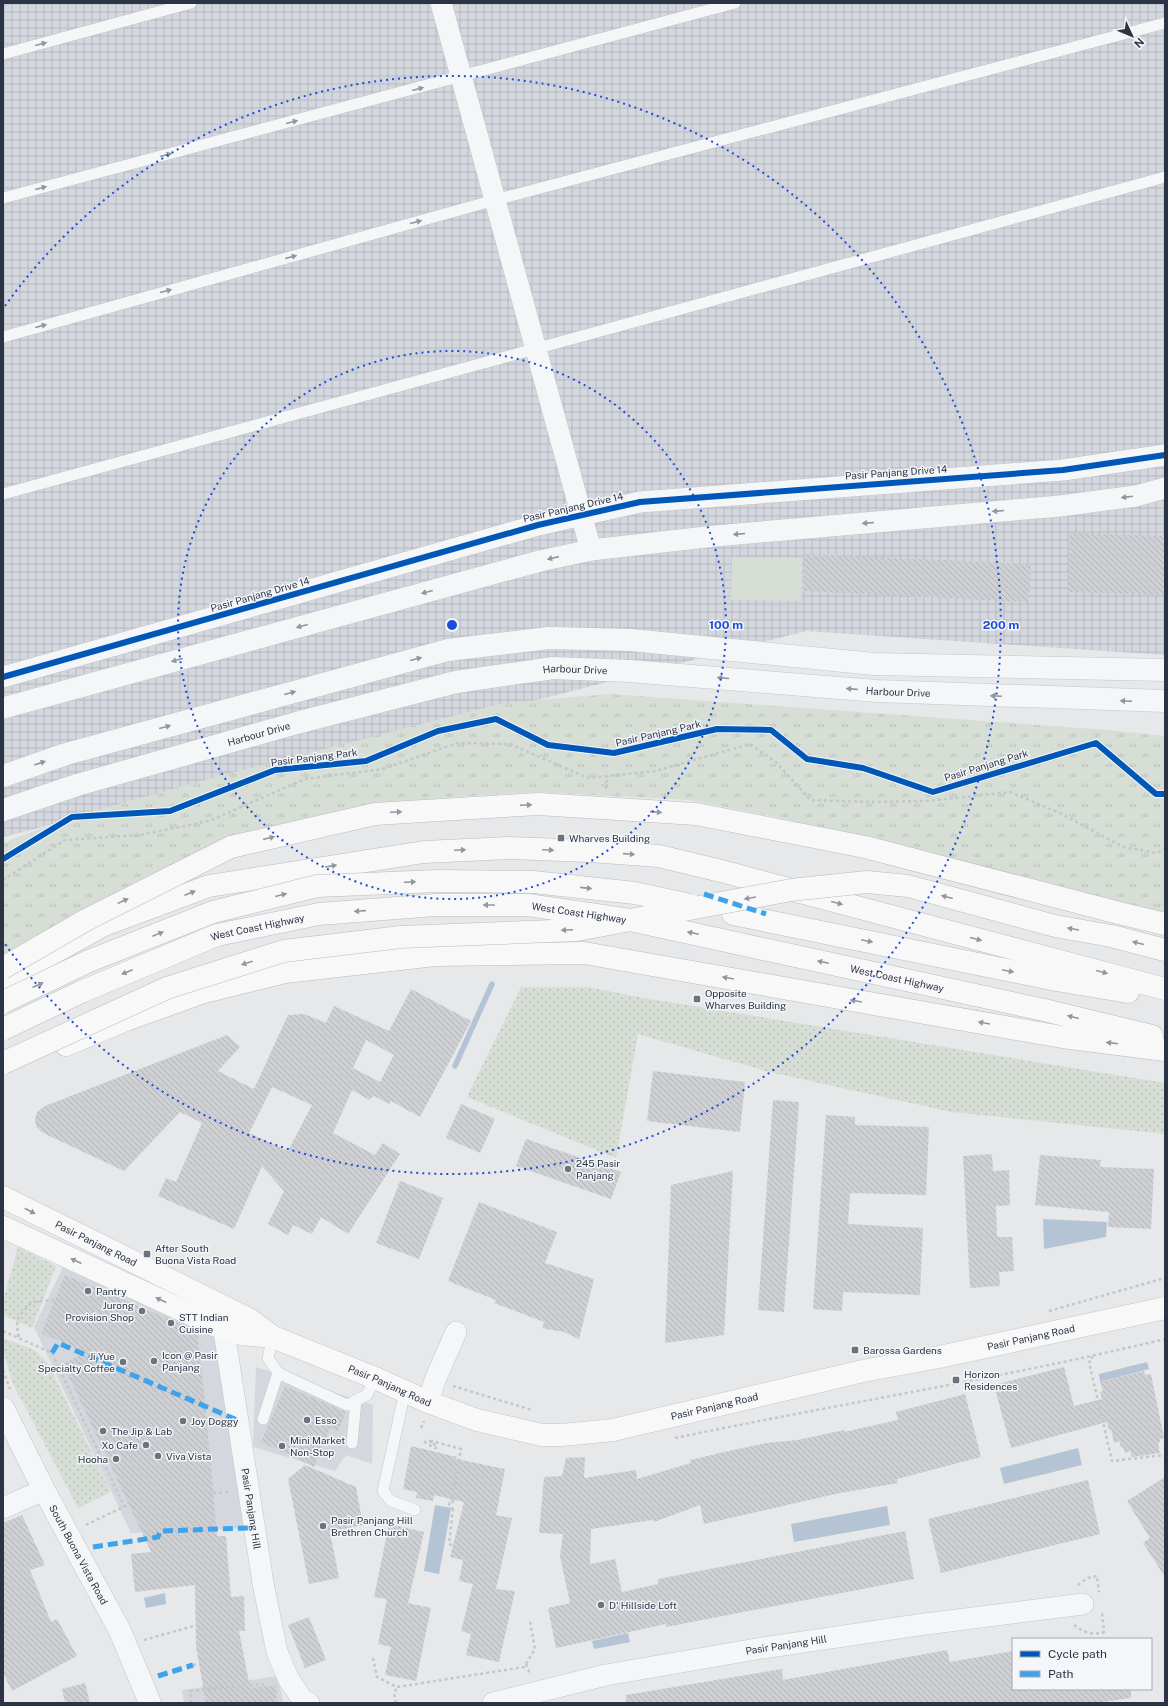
<svg xmlns="http://www.w3.org/2000/svg" width="1168" height="1706" viewBox="0 0 1168 1706" font-family="'Public Sans',sans-serif">
<style>
.built{fill:#d4d7dd}
.industrial{fill:url(#industrial-grid)}
.grass{fill:url(#grass-dots)}
.park{fill:url(#park-tufts)}
.pitch{fill:#d6ded6}
.water{fill:#b4c4d5}
.lines{fill:none;stroke-linecap:round;stroke-linejoin:round}
.stream{stroke:#b4c4d5;stroke-width:5.5}
.building{fill:url(#building-back-hatch);fill-rule:evenodd}
.service-casing{stroke:#c4c6c8;stroke-width:12}
.minor-casing{stroke:#c4c6c8;stroke-width:22}
.tertiary-casing{stroke:#c4c6c8;stroke-width:23}
.secondary-casing{stroke:#c4c6c8;stroke-width:23}
.trunk-casing{stroke:#b8bbbf;stroke-width:23}
.path{stroke:#c5c6ca;stroke-width:2.5;stroke-dasharray:3 3;stroke-linecap:butt}
.service{stroke:#f5f6f7;stroke-width:11}
.minor{stroke:#f5f6f7;stroke-width:21}
.tertiary{stroke:#f5f6f7;stroke-width:22}
.secondary{stroke:#f8f8f8;stroke-width:22}
.trunk{stroke:#f8f8f8;stroke-width:22}
.trunk-bridge-casing{stroke:#b8bbbf;stroke-width:23;stroke-linecap:butt}
.trunk-bridge{stroke:#f8f8f8;stroke-width:22}
.quiet{stroke:#3ea3ec;stroke-width:5;stroke-dasharray:10 5;stroke-linecap:butt}
.cycleway-casing{stroke:#f4f6f9;stroke-width:8}
.cycleway{stroke:#0057b8;stroke-width:6}
.oneway{fill:#90959e}
.oneway2{fill:#92969e}
.ring{fill:none;stroke:#1d4ed8;stroke-width:2;stroke-dasharray:2 4}
.poi-dot{fill:#6c737f;stroke:#f4f6f9;stroke-width:1.5}
.labels{text-anchor:middle;stroke-width:3;stroke-linejoin:round;paint-order:stroke}
.street-label{font-size:10px;fill:#2b3445;stroke:#f4f6f9}
.poi-label{font-size:10px;fill:#2b3445;stroke:#f4f6f9;text-anchor:start}
.centre{fill:#1d4ed8;stroke:#f4f6f9;stroke-width:2}
.ring-label{font-size:12px;text-anchor:middle;font-weight:bold;fill:#1d4ed8;stroke:#f4f6f9;stroke-width:3;stroke-linejoin:round;paint-order:stroke}
</style>
<defs>
<pattern id="industrial-grid" width="8" height="8" patternUnits="userSpaceOnUse"><rect width="8" height="8" fill="#d4d7dd"/><path d="M0 4h8M4 0v8" fill="none" stroke="#b6b9bf"/></pattern>
<pattern id="grass-dots" width="8" height="8" patternUnits="userSpaceOnUse"><rect width="8" height="8" fill="#d6ded6"/><path d="M2 2h.1M6 6h.1" fill="none" stroke="#b8bfb9" stroke-width="1.8" stroke-linecap="round"/></pattern>
<pattern id="park-tufts" width="24" height="20" patternUnits="userSpaceOnUse"><rect width="24" height="20" fill="#d6ded6"/><path d="M3 7l-1-3M5 7V3M7 7l1-3M15 17l-1-3M17 17v-4M19 17l1-3" fill="none" stroke="#b8bfb9"/></pattern>
<pattern id="building-back-hatch" width="6" height="6" patternUnits="userSpaceOnUse"><rect width="6" height="6" fill="#ced0d3"/><path d="M-1 5l2 2M0 0l6 6M5-1l2 2" fill="none" stroke="#b1b3b6"/></pattern>
</defs>
<rect width="100%" height="100%" fill="#e6e8ea"/>
<!-- built -->
<g class="built">
<polygon points="64,1265 219,1333 248,1528 131,1533 34,1327"/>
<polygon points="256,1367 373,1405 372,1464 346,1455 335,1471 253,1447"/>
<polygon points="278,1676 283,1703 184,1703 182,1690"/>
</g>
<!-- industrial -->
<polygon class="industrial" points="3,3 1165,3 1165,655 806,631 3,837"/>
<!-- grass -->
<g class="grass">
<polygon points="521,987 588,987 644,998 1165,1083 1165,1134 952,1112 769,1072 638,1034 616,1158 467,1097"/>
<polygon points="18,1247 56,1266 32,1328 3,1315 3,1302"/>
<polygon points="3,1338 35,1350 48,1363 111,1492 78,1508 12,1382 3,1349"/>
</g>
<!-- park -->
<polygon class="park" points="610,694 1107,730 1165,736 1165,915 785,819 689,800 536,792 439,798 371,806 266,829 3,961 3,843 72,817 219,776 503,703"/>
<!-- pitch -->
<polygon class="pitch" points="732,557 802,558 801,601 731,600"/>
<!-- water -->
<g class="water">
<polygon points="1043,1219 1107,1222 1106,1237 1044,1249"/>
<polygon points="1147,1362 1149,1369 1100,1382 1099,1374"/>
<polygon points="1078,1448 1082,1465 1004,1484 1000,1468"/>
<polygon points="435,1505 451,1508 439,1574 424,1571"/>
<polygon points="887,1506 890,1525 794,1542 791,1524"/>
<polygon points="165,1593 166,1604 146,1608 144,1598"/>
<polygon points="628,1633 630,1642 594,1649 592,1641"/>
</g>
<g class="lines">
<!-- stream -->
<polyline class="stream" points="455,1066 492,984"/>
</g>
<!-- building -->
<g class="building">
<polygon points="1070,533 1165,536 1165,595 1068,592"/>
<polygon points="805,554 1031,564 1029,602 803,591"/>
<path d="M411,989L471,1021L420,1117L391,1101L389,1104L374,1096L369,1100L352,1090L333,1133L375,1155L383,1143L400,1154L348,1234L321,1217L312,1234L293,1225L288,1235L268,1224L284,1191L262,1166L234,1229L158,1196L166,1178L176,1182L202,1123L180,1112L124,1171L41,1132L36,1126L35,1119L37,1112L45,1106L227,1035L240,1047L218,1071L254,1089L288,1015L304,1014L326,1023L334,1006L389,1031ZM366,1040L394,1055L380,1082L353,1068ZM272,1087L312,1105L288,1151L249,1133Z"/>
<polygon points="653,1071 745,1082 740,1132 647,1121"/>
<polygon points="773,1100 799,1102 784,1312 758,1310"/>
<polygon points="461,1104 495,1119 480,1153 446,1138"/>
<polygon points="826,1115 855,1117 855,1125 929,1127 926,1195 850,1193 848,1224 923,1228 920,1295 843,1292 842,1311 813,1309"/>
<polygon points="526,1139 621,1172 611,1199 516,1166"/>
<polygon points="992,1154 993,1171 1009,1170 1010,1205 996,1206 997,1237 1012,1237 1014,1271 999,1272 1000,1286 970,1288 963,1156"/>
<polygon points="1040,1155 1101,1160 1100,1167 1154,1169 1151,1229 1108,1227 1109,1212 1035,1205"/>
<polygon points="733,1171 724,1335 665,1343 671,1185"/>
<polygon points="400,1181 443,1198 419,1259 376,1243"/>
<polygon points="479,1202 557,1232 545,1263 594,1279 579,1339 564,1332 542,1328 544,1322 494,1303 496,1300 448,1281"/>
<polygon points="65,1275 197,1331 205,1400 217,1536 226,1536 231,1597 244,1596 245,1631 239,1631 250,1688 276,1685 277,1703 206,1703 196,1647 195,1585 135,1592 131,1554 151,1552 63,1364 86,1352 41,1333"/>
<polygon points="1064,1367 1074,1406 1102,1399 1100,1392 1103,1391 1100,1382 1144,1371 1145,1375 1151,1374 1164,1438 1160,1439 1160,1442 1158,1443 1160,1453 1132,1457 1130,1451 1125,1453 1123,1447 1121,1447 1119,1441 1114,1443 1111,1429 1109,1430 1107,1422 1011,1448 994,1385"/>
<polygon points="285,1386 346,1412 338,1431 330,1428 314,1467 261,1442"/>
<polygon points="965,1394 981,1457 897,1479 898,1483 840,1493 704,1524 700,1505 654,1522 653,1520 591,1529 590,1564 615,1559 622,1592 658,1584 658,1579 905,1531 914,1579 666,1627 666,1624 556,1648 548,1608 570,1603 560,1556 563,1534 539,1533 544,1477 562,1476 566,1458 585,1457 584,1478 636,1470 637,1479 691,1463 690,1460 733,1450 767,1443 797,1440 844,1430 844,1432 898,1420 896,1412"/>
<polygon points="411,1446 457,1457 456,1459 505,1469 496,1515 512,1518 496,1589 515,1591 499,1662 466,1655 471,1634 461,1631 473,1584 459,1581 463,1560 450,1557 464,1502 434,1495 433,1501 416,1498 417,1492 403,1489"/>
<polygon points="305,1465 356,1487 363,1525 330,1532 339,1578 309,1584 288,1479"/>
<polygon points="1165,1477 1165,1577 1143,1543 1150,1538 1127,1501"/>
<polygon points="1088,1480 1100,1534 941,1573 928,1519"/>
<polygon points="22,1515 45,1565 30,1570 51,1622 57,1619 77,1656 12,1691 3,1673 3,1523"/>
<polygon points="389,1524 424,1532 408,1603 431,1608 416,1681 385,1675 391,1647 378,1644 387,1599 374,1597"/>
<polygon points="309,1617 326,1660 305,1668 288,1625"/>
<polygon points="947,1650 950,1662 1013,1651 1013,1689 1131,1689 1131,1698 1096,1703 626,1703 626,1695 782,1669 783,1680"/>
<polygon points="85,1683 90,1703 65,1703 62,1689"/>
</g>
<g class="lines">
<!-- service casing -->
<g class="service-casing">
<g id="service">
<polyline points="3,54 191,3"/>
<polyline points="3,198 735,3"/>
<polyline points="3,337 495,200 1165,23"/>
<polyline points="3,494 1165,177"/>
<polyline points="273,1337 268,1358 278,1373 347,1405 367,1395 375,1378"/>
<polyline points="405,1391 383,1491 391,1501 415,1510"/>
<polyline points="263,1419 278,1373"/>
<polyline points="352,1443 356,1400"/>
</g>
</g>
<!-- minor casing -->
<g class="minor-casing">
<g id="minor">
<polyline points="441,3 591,550"/>
<polyline points="3,677 538,525 640,502 1063,470 1165,455"/>
<polyline points="3,708 540,561 591,550 715,536 1060,506 1136,496 1165,488"/>
<path id="s1" d="M221,1312L263,1583L277,1652L289,1680L303,1700L309,1703"/>
<polyline points="428,1402 435,1380 456,1332"/>
<polyline points="3,1508 44,1490"/>
<path id="s2" d="M493,1703L606,1675L762,1648L918,1625L1083,1604"/>
</g>
</g>
<!-- tertiary casing -->
<g class="tertiary-casing">
<g id="tertiary">
<polyline points="3,776 66,754 448,650 549,638 631,640 874,664 1165,670"/>
<path id="s3" d="M3,810L77,785L300,722L456,682L553,668L630,671L877,691L1165,701"/>
<path id="s4" d="M3,1408L44,1490L120,1631L150,1703"/>
</g>
</g>
<!-- secondary casing -->
<g class="secondary-casing">
<g id="secondary">
<path id="s5" d="M3,1197L249,1319L273,1337L375,1378L428,1402L477,1420L542,1435H562L613,1430L863,1371L939,1357L1165,1308"/>
<polyline points="3,1227 214,1325 241,1334 273,1337"/>
</g>
</g>
<!-- trunk casing -->
<g class="trunk-casing">
<g id="trunk">
<polyline points="1119,913 1165,924"/>
<polyline points="733,914 1056,980 1128,992"/>
<polyline points="1111,936 1165,950"/>
<path id="s6" d="M731,942L1044,1010L1152,1036"/>
<polyline points="3,981 104,925 209,886 424,852 509,848 590,851 659,856 725,872 1165,989"/>
<polyline points="66,1045 126,1020 204,992 285,972 435,955 584,953 1062,1037 1165,1050"/>
</g>
</g>
<!-- path -->
<g class="path">
<polyline points="606,789 607,776"/>
<polyline points="3,880 65,840 140,835 209,821 305,779 383,769 457,743 510,744 588,778 655,771 750,744 776,762 810,800 871,802 928,801 1010,792 1062,814 1123,847 1157,853 1165,849"/>
<polyline points="1049,1311 1165,1278"/>
<polyline points="3,1331 52,1353 124,1506"/>
<path d="M19,1337C14,1317 19,1316 32,1302L54,1300"/>
<polyline points="1092,1356 1092,1361 1089,1362 1112,1461 1165,1455"/>
<polyline points="3,1370 10,1389"/>
<polyline points="453,1386 532,1410"/>
<polyline points="421,1428 424,1421"/>
<path d="M675,1438C838,1404 1003,1378 1165,1339"/>
<polyline points="432,1441 425,1442 429,1445 436,1448 437,1445 431,1444 432,1441 461,1449 452,1497"/>
<polyline points="213,1493 230,1492"/>
<polyline points="453,1503 452,1497 449,1505 453,1509 453,1506"/>
<polyline points="86,1525 127,1505"/>
<polyline points="452,1545 449,1544 453,1509"/>
<polyline points="1078,1585 1087,1578 1097,1576 1099,1592"/>
<path d="M1074,1625C1083,1632 1093,1636 1104,1632L1102,1611"/>
<polyline points="144,1640 197,1625"/>
<polyline points="373,1658 377,1677 397,1687 524,1667 535,1649 530,1621"/>
<polyline points="526,1664 530,1674"/>
<polyline points="193,1665 200,1664"/>
<polyline points="191,1703 190,1691 264,1684"/>
<polyline points="396,1703 394,1693 397,1687"/>
</g>
<!-- service -->
<use href="#service" class="service"/>
<!-- minor -->
<use href="#minor" class="minor"/>
<!-- tertiary -->
<use href="#tertiary" class="tertiary"/>
<!-- secondary -->
<use href="#secondary" class="secondary"/>
<!-- trunk -->
<use href="#trunk" class="trunk"/>
<!-- trunk-bridge casing -->
<g class="trunk-bridge-casing">
<g id="trunk-bridge">
<polyline points="3,968 86,920 231,847 375,814 538,804 696,814 865,847 1119,913"/>
<polyline points="3,1002 89,961 213,912 317,886 438,881 533,882 635,893 690,905"/>
<path id="s7" d="M3,1029L81,992L217,935L319,914L436,905H528L630,920L731,942"/>
<polyline points="3,1063 167,988 284,951 401,937 577,930 791,890 867,882 908,886 1055,926 1111,936"/>
</g>
</g>
<!-- trunk-bridge -->
<use href="#trunk-bridge" class="trunk-bridge"/>
<!-- quiet -->
<g class="quiet">
<polyline points="704,894 766,914"/>
<polyline points="52,1353 58,1343 237,1420"/>
<polyline points="93,1547 158,1537 160,1531 248,1528"/>
<polyline points="158,1676 193,1665"/>
</g>
<!-- cycleway casing -->
<g class="cycleway-casing">
<g id="cycleway">
<polyline points="3,677 538,525 640,502 1063,470 1165,455"/>
<polyline points="3,859 72,817 170,811 275,770 366,761 438,731 496,719 548,745 614,753 717,729 771,730 807,759 863,768 933,792 1096,743 1156,794 1165,794"/>
</g>
</g>
<!-- cycleway -->
<use href="#cycleway" class="cycleway"/>
</g>
<!-- one-way arrows -->
<defs><path id="oneway-solid" d="M-6-.8H1V-3.2L6.5 0L1 3.2V.8H-6Z"/></defs>
<g class="oneway">
<use href="#oneway-solid" transform="translate(41 44) rotate(-15)"/>
<use href="#oneway-solid" transform="translate(418 89) rotate(-15)"/>
<use href="#oneway-solid" transform="translate(292 122) rotate(-15)"/>
<use href="#oneway-solid" transform="translate(166 155) rotate(-15)"/>
<use href="#oneway-solid" transform="translate(41 188) rotate(-15)"/>
<use href="#oneway-solid" transform="translate(416 222) rotate(-15)"/>
<use href="#oneway-solid" transform="translate(291 257) rotate(-15)"/>
<use href="#oneway-solid" transform="translate(166 291) rotate(-15)"/>
<use href="#oneway-solid" transform="translate(41 326) rotate(-15)"/>
<use href="#oneway-solid" transform="translate(1127 497) rotate(173)"/>
<use href="#oneway-solid" transform="translate(998 511) rotate(175)"/>
<use href="#oneway-solid" transform="translate(868 523) rotate(175)"/>
<use href="#oneway-solid" transform="translate(739 534) rotate(175)"/>
<use href="#oneway-solid" transform="translate(553 558) rotate(167)"/>
<use href="#oneway-solid" transform="translate(427 592) rotate(165)"/>
<use href="#oneway-solid" transform="translate(302 626) rotate(165)"/>
<use href="#oneway-solid" transform="translate(416 659) rotate(-15)"/>
<use href="#oneway-solid" transform="translate(177 660) rotate(165)"/>
<use href="#oneway-solid" transform="translate(723 678) rotate(-175)"/>
<use href="#oneway-solid" transform="translate(852 689) rotate(-175)"/>
<use href="#oneway-solid" transform="translate(290 693) rotate(-15)"/>
<use href="#oneway-solid" transform="translate(996 696) rotate(-178)"/>
<use href="#oneway-solid" transform="translate(1126 701) rotate(-178)"/>
<use href="#oneway-solid" transform="translate(165 727) rotate(-15)"/>
<use href="#oneway-solid" transform="translate(40 763) rotate(-19)"/>
</g>
<g class="oneway2">
<use href="#oneway-solid" transform="translate(526 805) rotate(-3)"/>
<use href="#oneway-solid" transform="translate(396 812) rotate(-3)"/>
<use href="#oneway-solid" transform="translate(656 812) rotate(4)"/>
<use href="#oneway-solid" transform="translate(269 838) rotate(-13)"/>
<use href="#oneway-solid" transform="translate(460 850) rotate(-2)"/>
<use href="#oneway-solid" transform="translate(548 850) rotate(2)"/>
<use href="#oneway-solid" transform="translate(629 854) rotate(4)"/>
<use href="#oneway-solid" transform="translate(331 866) rotate(-9)"/>
<use href="#oneway-solid" transform="translate(410 882) rotate(-2)"/>
<use href="#oneway-solid" transform="translate(586 888) rotate(6)"/>
<use href="#oneway-solid" transform="translate(190 893) rotate(-21)"/>
<use href="#oneway-solid" transform="translate(281 895) rotate(-14)"/>
<use href="#oneway-solid" transform="translate(947 897) rotate(-165)"/>
<use href="#oneway-solid" transform="translate(750 898) rotate(170)"/>
<use href="#oneway-solid" transform="translate(123 901) rotate(-26)"/>
<use href="#oneway-solid" transform="translate(837 903) rotate(15)"/>
<use href="#oneway-solid" transform="translate(489 905) rotate(-180)"/>
<use href="#oneway-solid" transform="translate(360 911) rotate(176)"/>
<use href="#oneway-solid" transform="translate(1073 929) rotate(-170)"/>
<use href="#oneway-solid" transform="translate(567 930) rotate(177)"/>
<use href="#oneway-solid" transform="translate(693 933) rotate(-168)"/>
<use href="#oneway-solid" transform="translate(158 934) rotate(-22)"/>
<use href="#oneway-solid" transform="translate(976 939) rotate(15)"/>
<use href="#oneway-solid" transform="translate(867 941) rotate(12)"/>
<use href="#oneway-solid" transform="translate(1138 943) rotate(-166)"/>
<use href="#oneway-solid" transform="translate(823 962) rotate(-168)"/>
<use href="#oneway-solid" transform="translate(247 963) rotate(162)"/>
<use href="#oneway-solid" transform="translate(1008 971) rotate(12)"/>
<use href="#oneway-solid" transform="translate(127 972) rotate(157)"/>
<use href="#oneway-solid" transform="translate(1102 972) rotate(15)"/>
<use href="#oneway-solid" transform="translate(728 978) rotate(-170)"/>
<use href="#oneway-solid" transform="translate(38 985) rotate(-25)"/>
<use href="#oneway-solid" transform="translate(856 1001) rotate(-170)"/>
<use href="#oneway-solid" transform="translate(1073 1017) rotate(-166)"/>
<use href="#oneway-solid" transform="translate(984 1023) rotate(-170)"/>
<use href="#oneway-solid" transform="translate(1112 1043) rotate(-173)"/>
<use href="#oneway-solid" transform="translate(30 1211) rotate(27)"/>
<use href="#oneway-solid" transform="translate(76 1261) rotate(-155)"/>
<use href="#oneway-solid" transform="translate(161 1300) rotate(-155)"/>
</g>
<!-- distance rings -->
<g class="ring">
<circle cx="452" cy="625" r="274"/>
<path d="M5 306A549 549 0 1 1 5 944"/>
</g>
<!-- markers -->
<g class="poi-dot">
<rect x="557" y="834" width="8" height="8" rx="2"/>
<rect x="693" y="995" width="8" height="8" rx="2"/>
<circle cx="568" cy="1169" r="4"/>
<rect x="143" y="1250" width="8" height="8" rx="2"/>
<circle cx="88" cy="1291" r="4"/>
<circle cx="142" cy="1311" r="4"/>
<circle cx="171" cy="1323" r="4"/>
<rect x="851" y="1346" width="8" height="8" rx="2"/>
<circle cx="154" cy="1361" r="4"/>
<circle cx="123" cy="1362" r="4"/>
<rect x="952" y="1376" width="8" height="8" rx="2"/>
<circle cx="307" cy="1420" r="4"/>
<circle cx="183" cy="1421" r="4"/>
<circle cx="103" cy="1431" r="4"/>
<circle cx="146" cy="1445" r="4"/>
<circle cx="282" cy="1446" r="4"/>
<circle cx="158" cy="1456" r="4"/>
<circle cx="116" cy="1459" r="4"/>
<circle cx="323" cy="1526" r="4"/>
<circle cx="601" cy="1605" r="4"/>
</g>
<g class="labels">
<!-- street labels -->
<g class="street-label">
<text transform="translate(896 472) rotate(-4)" y="4">Pasir Panjang Drive 14</text>
<text transform="translate(573 507) rotate(-13)" y="4">Pasir Panjang Drive 14</text>
<text transform="translate(260 594) rotate(-16)" y="4">Pasir Panjang Drive 14</text>
<text dy="4" stroke="none"><textPath href="#s3" startOffset="591">Harbour Drive</textPath></text>
<text dy="4" stroke="none"><textPath href="#s3" startOffset="915">Harbour Drive</textPath></text>
<text transform="translate(658 733) rotate(-13)" y="4">Pasir Panjang Park</text>
<text dy="4" stroke="none"><textPath href="#s3" startOffset="267">Harbour Drive</textPath></text>
<text transform="translate(314 757) rotate(-7)" y="4">Pasir Panjang Park</text>
<text transform="translate(986 765) rotate(-17)" y="4">Pasir Panjang Park</text>
<text dy="4" stroke="none"><textPath href="#s7" startOffset="599">West Coast Highway</textPath></text>
<text dy="4" stroke="none"><textPath href="#s7" startOffset="275">West Coast Highway</textPath></text>
<text dy="4" stroke="none"><textPath href="#s6" startOffset="170">West Coast Highway</textPath></text>
<text dy="4" stroke="none"><textPath href="#s5" startOffset="104">Pasir Panjang Road</textPath></text>
<text dy="4" stroke="none"><textPath href="#s5" startOffset="1091">Pasir Panjang Road</textPath></text>
<text dy="4" stroke="none"><textPath href="#s5" startOffset="431">Pasir Panjang Road</textPath></text>
<text dy="4" stroke="none"><textPath href="#s5" startOffset="767">Pasir Panjang Road</textPath></text>
<text dy="4" stroke="none"><textPath href="#s1" startOffset="199">Pasir Panjang Hill</textPath></text>
<text dy="4" stroke="none"><textPath href="#s4" startOffset="165">South Buona Vista Road</textPath></text>
<text dy="4" stroke="none"><textPath href="#s2" startOffset="299">Pasir Panjang Hill</textPath></text>
</g>
<!-- poi labels -->
<g class="poi-label">
<text x="569" y="842">Wharves Building</text>
<text x="705" y="997">Opposite<tspan x="705" dy="12">Wharves Building</tspan></text>
<text x="576" y="1167">245 Pasir<tspan x="576" dy="12">Panjang</tspan></text>
<text x="155" y="1252">After South<tspan x="155" dy="12">Buona Vista Road</tspan></text>
<text x="96" y="1295">Pantry</text>
<text x="134" y="1309" text-anchor="end">Jurong<tspan x="134" dy="12">Provision Shop</tspan></text>
<text x="179" y="1321">STT Indian<tspan x="179" dy="12">Cuisine</tspan></text>
<text x="863" y="1354">Barossa Gardens</text>
<text x="162" y="1359">Icon @ Pasir<tspan x="162" dy="12">Panjang</tspan></text>
<text x="115" y="1360" text-anchor="end">Ji Yue<tspan x="115" dy="12">Specialty Coffee</tspan></text>
<text x="964" y="1378">Horizon<tspan x="964" dy="12">Residences</tspan></text>
<text x="315" y="1424">Esso</text>
<text x="191" y="1425">Joy Doggy</text>
<text x="111" y="1435">The Jip &amp; Lab</text>
<text x="290" y="1444">Mini Market<tspan x="290" dy="12">Non-Stop</tspan></text>
<text x="138" y="1449" text-anchor="end">Xo Cafe</text>
<text x="166" y="1460">Viva Vista</text>
<text x="108" y="1463" text-anchor="end">Hooha</text>
<text x="331" y="1524">Pasir Panjang Hill<tspan x="331" dy="12">Brethren Church</tspan></text>
<text x="609" y="1609">D' Hillside Loft</text>
</g>
</g>
<circle cx="452" cy="625" r="6" class="centre"/>
<g class="ring-label">
<text x="726" y="629">100 m</text>
<text x="1001" y="629">200 m</text>
</g>
<!-- border -->
<rect width="1168" height="1706" fill="none" stroke="#2b3445" stroke-width="8"/>
<!-- legend -->
<rect x="1012" y="1638" width="140" height="52" fill="#f4f6f9" stroke="#a4a8b1"/>
<rect x="1020" y="1651" width="20" height="6" fill="#0057b8" stroke="#a4a8b1"/>
<text x="1048" y="1658" font-size="12" fill="#2b3445">Cycle path</text>
<rect x="1020" y="1671" width="20" height="6" fill="#3ea3ec" stroke="#a4a8b1"/>
<text x="1048" y="1678" font-size="12" fill="#2b3445">Path</text>
<!-- north arrow -->
<g transform="translate(1132 36) rotate(134)" stroke="#f4f6f9" stroke-width="3" paint-order="stroke">
<path d="M0-3L7 15L0 10L-7 15Z" fill="#2b3445"/>
<text y="-6" font-size="11" font-weight="bold" text-anchor="middle" fill="#2b3445">N</text>
</g>
</svg>
